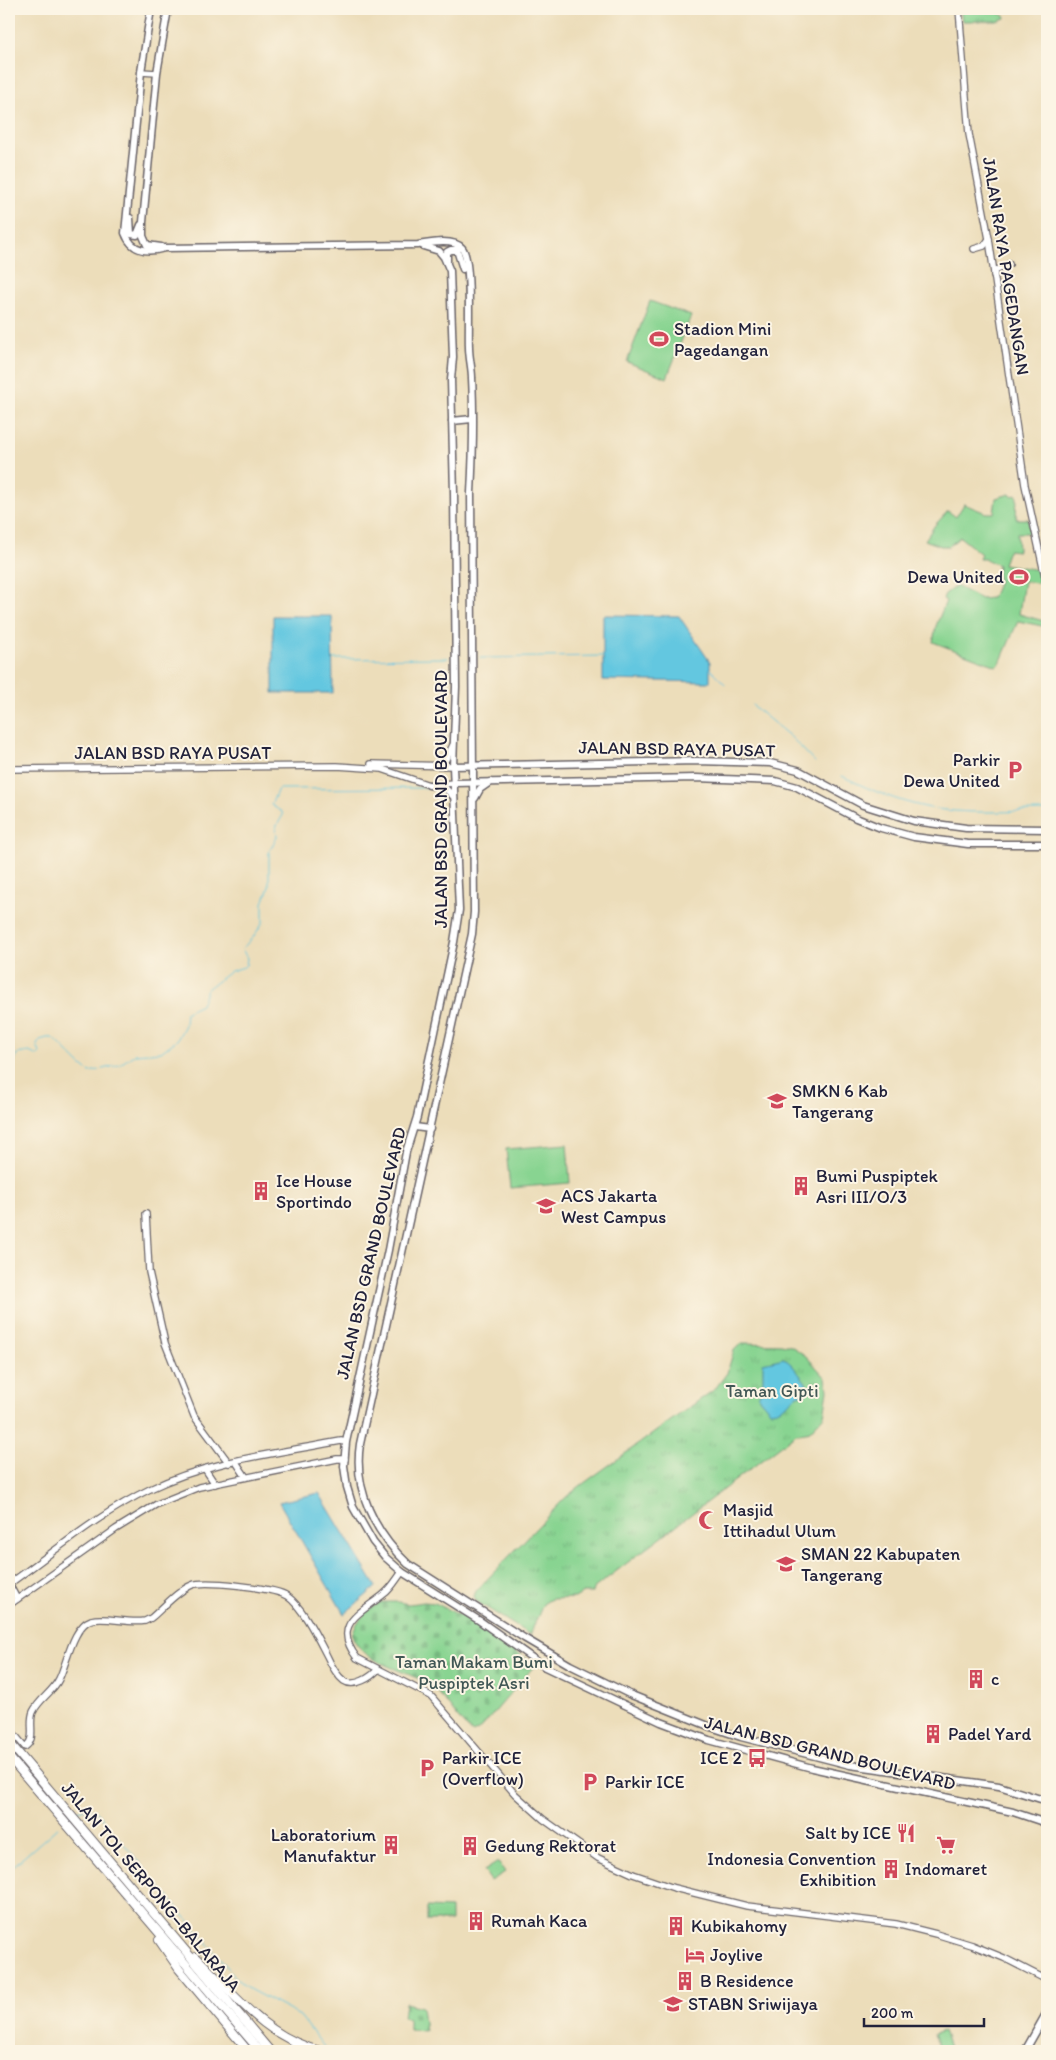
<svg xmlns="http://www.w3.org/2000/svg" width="1056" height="2060" viewBox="0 0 1056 2060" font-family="Itim,sans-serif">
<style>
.grass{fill:url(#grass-tufts);stroke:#557b66}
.cemetery{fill:url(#cemetery-stones);stroke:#557b66}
.garden{fill:#88d491;stroke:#557b66}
.water{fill:#63c7e0;stroke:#42748e}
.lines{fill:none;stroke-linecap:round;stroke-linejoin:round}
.stream{stroke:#63c7e0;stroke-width:1}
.tertiary-casing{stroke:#696367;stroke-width:8}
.secondary-casing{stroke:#696367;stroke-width:9}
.motorway-casing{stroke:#696367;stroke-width:10}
.tertiary{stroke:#fff;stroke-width:5.5}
.secondary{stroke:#fff;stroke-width:6}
.motorway{stroke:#fff;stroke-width:8}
.labels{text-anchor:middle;stroke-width:4;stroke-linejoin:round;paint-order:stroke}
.street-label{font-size:18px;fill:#22223b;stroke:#fcf5e5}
.poi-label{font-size:18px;fill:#22223b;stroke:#fcf5e5;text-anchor:start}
.park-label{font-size:18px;fill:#415755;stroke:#fcf5e5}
</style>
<defs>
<pattern id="grass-tufts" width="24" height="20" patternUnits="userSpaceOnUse" patternTransform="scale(1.25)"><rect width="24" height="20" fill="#88d491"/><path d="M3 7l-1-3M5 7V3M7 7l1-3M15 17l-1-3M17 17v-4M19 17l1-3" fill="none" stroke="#75b67e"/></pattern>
<pattern id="cemetery-stones" width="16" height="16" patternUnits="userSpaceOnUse" patternTransform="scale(1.25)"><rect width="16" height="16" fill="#88d491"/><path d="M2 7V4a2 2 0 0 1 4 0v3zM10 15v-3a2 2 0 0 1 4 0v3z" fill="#75b67e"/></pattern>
</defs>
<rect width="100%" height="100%" fill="#fcf5e5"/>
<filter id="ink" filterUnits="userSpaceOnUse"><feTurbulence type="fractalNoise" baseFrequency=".02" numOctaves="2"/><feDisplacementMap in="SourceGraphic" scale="10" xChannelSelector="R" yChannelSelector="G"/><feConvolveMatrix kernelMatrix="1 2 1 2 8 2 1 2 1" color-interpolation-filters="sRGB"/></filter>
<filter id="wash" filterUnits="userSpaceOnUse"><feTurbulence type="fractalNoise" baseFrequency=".0096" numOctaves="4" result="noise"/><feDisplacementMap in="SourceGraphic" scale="20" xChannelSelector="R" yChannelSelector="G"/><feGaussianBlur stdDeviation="1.12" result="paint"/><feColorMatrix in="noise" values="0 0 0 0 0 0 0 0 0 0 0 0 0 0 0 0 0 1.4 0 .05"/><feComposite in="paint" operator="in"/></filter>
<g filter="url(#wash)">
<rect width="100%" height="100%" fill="#ecddba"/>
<!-- grass -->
<g class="grass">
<polygon points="960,9 1002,9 1000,14 1005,16 1005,18 997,21 962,21"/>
<polygon points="742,1343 781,1344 791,1346 806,1356 826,1378 828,1390 824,1416 810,1431 796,1434 593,1589 592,1593 583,1593 575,1598 551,1599 543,1604 530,1635 476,1601 474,1596 476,1591 564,1499 580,1486 715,1389 727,1373 734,1350"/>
</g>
<!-- cemetery -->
<g class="cemetery">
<path d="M382,1602H398L409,1604L424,1602L435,1603L475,1623L535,1665L481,1728L473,1733C455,1720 446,1694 425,1682C402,1669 362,1663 352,1635C356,1620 368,1609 382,1602Z"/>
<polygon points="405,2003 422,2007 425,2031 409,2030 409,2018 403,2017"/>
</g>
<!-- garden -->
<g class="garden">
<polygon points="650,301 691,316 667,378 627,362"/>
<polygon points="1010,494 1011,496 1017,495 1016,519 1028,519 1030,533 1017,533 1018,551 1008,550 1003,564 1039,570 1042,584 1024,581 1019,614 1047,622 1047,627 1018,621 1000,663 996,666 933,642 936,626 946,601 943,599 945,594 956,586 981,599 992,598 999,581 997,574 998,565 985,559 979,559 981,554 960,537 949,546 941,546 925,540 935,525 948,511 956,517 964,504 986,513 994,513 996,498"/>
<polygon points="567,1144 570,1183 510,1188 506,1149"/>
<polygon points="498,1862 505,1872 491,1881 484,1871"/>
<polygon points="427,1907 451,1908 451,1921 427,1921"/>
<polygon points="943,2031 950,2050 940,2051 934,2034"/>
</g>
<!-- water -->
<g class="water">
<polygon points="603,615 679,616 710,662 710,682 603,680"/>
<polygon points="273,616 332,616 333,693 273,693"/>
<path d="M784,1358L792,1365L807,1384L806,1392C791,1395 786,1411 770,1411L758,1397L763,1386V1363Z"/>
<polygon points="319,1493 376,1587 344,1614 279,1502"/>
</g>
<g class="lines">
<!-- stream -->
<g class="stream">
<polyline points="480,658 603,656"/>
<polyline points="333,659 448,658"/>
<polyline points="710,669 725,684"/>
<polyline points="752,705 792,738 815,762"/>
<path d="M842,776C864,787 889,798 913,804C956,816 1003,811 1047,811"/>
<path d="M9,1075L17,1054L29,1052L38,1056L40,1053L37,1045L40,1040C44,1039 48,1037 52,1038C59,1041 79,1066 90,1072L119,1065L135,1054L161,1052L177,1040L185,1025L186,1012L201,1005L207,989L231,971L244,967L246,965L247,958L242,949L254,936L263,922V903L269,887V852L277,837L276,827L283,815L282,812L271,805L278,789L429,788"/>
<path d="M76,1812C85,1808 90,1807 98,1813L239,1981L249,1989L300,2016L325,2048"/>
<polyline points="9,1870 57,1828"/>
<polyline points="9,1871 11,1878 9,1880"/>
</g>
</g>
</g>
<g filter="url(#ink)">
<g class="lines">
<!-- tertiary casing -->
<g class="tertiary-casing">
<g id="tertiary">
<polyline points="959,9 969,134 989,239 1025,485 1047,586"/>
<polyline points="141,72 157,73"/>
<polyline points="974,249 984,246 989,239"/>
<polyline points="994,275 995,271 1009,264"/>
<polyline points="371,764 453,766"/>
<polyline points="435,765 446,759 453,745"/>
<polyline points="9,769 337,766 382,769 429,785 454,783"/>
<polyline points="146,1214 149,1272 165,1343 194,1416 229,1463"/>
<polyline points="236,1462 246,1477"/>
<polyline points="205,1469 215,1484"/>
<path d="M402,1572C396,1580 391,1589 384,1594C360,1614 331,1624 357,1658L431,1696L515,1794L543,1819L598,1858L633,1874L674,1888L747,1906L896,1924L936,1934L972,1945L1004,1958L1047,1980"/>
<path d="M9,1584C54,1552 100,1513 150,1489C207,1461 278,1453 341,1441L346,1442"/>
<polyline points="9,1584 17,1599"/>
<polyline points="9,1605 116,1529 157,1504 199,1487 337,1459 345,1459"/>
<path d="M9,1728L25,1747C37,1739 28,1724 33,1712C39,1699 53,1692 59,1679C67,1663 73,1626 91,1620C106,1616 128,1624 145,1621L151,1618C163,1608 177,1591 192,1585C204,1580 276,1588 287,1596C303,1607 318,1639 327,1656C331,1665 336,1675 344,1681C354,1688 372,1677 378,1669"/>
</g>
</g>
<!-- secondary casing -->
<g class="secondary-casing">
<g id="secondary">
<path d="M151,9L141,72L125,233C132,252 147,253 165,248L418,245C430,243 453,238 462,248C472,259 468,330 469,347C469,358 472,368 472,378C474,416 473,455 471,493L474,912L472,934L360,1444C353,1490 375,1533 408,1564L524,1638L570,1665L629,1694L711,1727L741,1737L850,1765L999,1786L1047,1801"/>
<polyline points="130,218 131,234 137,235 141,225"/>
<polyline points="423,246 439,251 444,257 450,271 453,357 451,380 454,493 456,687 453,766 459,910 454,942 417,1117 406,1152 388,1250 346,1442 344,1466 347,1487 353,1507 373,1542 385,1557 402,1572 480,1621 545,1667 661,1722 709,1740 812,1768 1013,1812 1043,1822 1047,1827"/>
<polyline points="161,247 147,245 143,236 143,222 157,73 168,9"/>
<polyline points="447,261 447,252 451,250 457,250 463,269"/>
<polyline points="452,421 472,419"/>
<polyline points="453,766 697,761 770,763 798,770 863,805 914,821 966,828 1047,829"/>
<polyline points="454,783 696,778 775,781 797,787 856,818 881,828 914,837 968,844 1047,844"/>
<polyline points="429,785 444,787 453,796"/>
<polyline points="475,798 480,789 490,782"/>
<polyline points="415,1127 430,1129"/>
<polyline points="1025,2051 1047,2012"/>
</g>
</g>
<!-- motorway casing -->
<g class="motorway-casing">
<g id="motorway">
<polyline points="9,1742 270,2051"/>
<polyline points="9,1757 260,2051"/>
<polyline points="159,1940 179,1969 248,2051"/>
<path d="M196,1957C235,1995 265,2037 320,2051"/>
</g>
</g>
<!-- tertiary -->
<use href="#tertiary" class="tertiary"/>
<!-- secondary -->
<use href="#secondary" class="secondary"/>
<!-- motorway -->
<use href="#motorway" class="motorway"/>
</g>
</g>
<!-- icons -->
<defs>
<g id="stadium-bare" transform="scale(1.5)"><path d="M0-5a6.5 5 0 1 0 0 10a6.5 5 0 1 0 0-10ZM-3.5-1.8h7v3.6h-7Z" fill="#d1495b" stroke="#fcf5e5" stroke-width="2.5" paint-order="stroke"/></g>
<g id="parking-bare" transform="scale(1.5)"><path d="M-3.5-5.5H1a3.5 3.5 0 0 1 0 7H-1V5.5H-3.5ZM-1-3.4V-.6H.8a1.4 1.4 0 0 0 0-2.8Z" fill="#d1495b" stroke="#fcf5e5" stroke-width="2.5" paint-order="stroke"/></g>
<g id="school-bare" transform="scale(1.5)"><path d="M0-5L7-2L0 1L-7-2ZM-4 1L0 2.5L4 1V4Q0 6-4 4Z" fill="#d1495b" stroke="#fcf5e5" stroke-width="2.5" paint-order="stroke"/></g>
<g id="building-bare" transform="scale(1.5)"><path d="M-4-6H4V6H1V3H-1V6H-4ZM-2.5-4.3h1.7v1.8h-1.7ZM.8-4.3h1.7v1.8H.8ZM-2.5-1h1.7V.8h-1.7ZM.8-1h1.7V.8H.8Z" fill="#d1495b" stroke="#fcf5e5" stroke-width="2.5" paint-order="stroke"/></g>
<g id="mosque-bare" transform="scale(1.5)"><path d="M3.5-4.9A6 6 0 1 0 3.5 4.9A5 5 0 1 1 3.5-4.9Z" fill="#d1495b" stroke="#fcf5e5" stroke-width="2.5" paint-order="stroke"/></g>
<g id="bus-bare" transform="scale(1.5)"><path d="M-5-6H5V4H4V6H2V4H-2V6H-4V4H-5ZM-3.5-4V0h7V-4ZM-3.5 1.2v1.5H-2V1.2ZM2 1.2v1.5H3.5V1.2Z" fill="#d1495b" stroke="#fcf5e5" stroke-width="2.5" paint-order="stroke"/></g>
<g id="restaurant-bare" transform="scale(1.5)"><path d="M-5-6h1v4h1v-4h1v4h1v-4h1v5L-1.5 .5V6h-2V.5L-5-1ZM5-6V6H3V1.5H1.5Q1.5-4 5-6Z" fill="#d1495b" stroke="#fcf5e5" stroke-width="2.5" paint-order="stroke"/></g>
<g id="supermarket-bare" transform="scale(1.5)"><path d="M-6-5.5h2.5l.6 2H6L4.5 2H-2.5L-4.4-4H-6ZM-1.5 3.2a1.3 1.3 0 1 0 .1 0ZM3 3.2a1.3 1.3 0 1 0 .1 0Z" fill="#d1495b" stroke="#fcf5e5" stroke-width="2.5" paint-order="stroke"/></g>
<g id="hotel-bare" transform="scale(1.5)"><path d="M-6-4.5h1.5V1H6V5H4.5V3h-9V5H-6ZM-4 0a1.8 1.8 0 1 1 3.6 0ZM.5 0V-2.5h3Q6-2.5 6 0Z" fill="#d1495b" stroke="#fcf5e5" stroke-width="2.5" paint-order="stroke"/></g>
<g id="university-bare" transform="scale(1.5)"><path d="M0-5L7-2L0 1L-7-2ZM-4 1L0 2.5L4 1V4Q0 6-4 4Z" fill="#d1495b" stroke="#fcf5e5" stroke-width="2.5" paint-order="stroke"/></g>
</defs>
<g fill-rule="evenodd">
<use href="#stadium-bare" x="659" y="339"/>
<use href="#stadium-bare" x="1019" y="577"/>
<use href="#parking-bare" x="1015" y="770"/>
<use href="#school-bare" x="777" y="1101"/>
<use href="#building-bare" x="801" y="1186"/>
<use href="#building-bare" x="261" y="1191"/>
<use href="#school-bare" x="546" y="1206"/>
<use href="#mosque-bare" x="708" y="1520"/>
<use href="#school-bare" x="786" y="1564"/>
<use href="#building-bare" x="976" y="1679"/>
<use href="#building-bare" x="933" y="1734"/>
<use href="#bus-bare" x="757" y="1758"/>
<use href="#parking-bare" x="427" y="1768"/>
<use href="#parking-bare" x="590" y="1782"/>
<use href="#restaurant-bare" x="906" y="1833"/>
<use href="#building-bare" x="391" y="1845"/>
<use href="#supermarket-bare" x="946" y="1845"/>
<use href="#building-bare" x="470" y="1846"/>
<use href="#building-bare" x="891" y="1869"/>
<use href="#building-bare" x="476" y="1921"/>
<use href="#building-bare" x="676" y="1926"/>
<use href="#hotel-bare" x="695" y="1955"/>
<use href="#building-bare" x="685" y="1981"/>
<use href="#university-bare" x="673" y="2004"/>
</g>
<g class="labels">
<!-- street labels -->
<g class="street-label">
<text transform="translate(1006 266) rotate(81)" y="6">JALAN RAYA PAGEDANGAN</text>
<text transform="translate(677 749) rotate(1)" y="6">JALAN BSD RAYA PUSAT</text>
<text x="173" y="759">JALAN BSD RAYA PUSAT</text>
<text transform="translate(441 799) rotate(-90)" y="6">JALAN BSD GRAND BOULEVARD</text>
<text transform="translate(371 1253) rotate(-77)" y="6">JALAN BSD GRAND BOULEVARD</text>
<text transform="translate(830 1753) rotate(14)" y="6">JALAN BSD GRAND BOULEVARD</text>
<text transform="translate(151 1887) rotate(50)" y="6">JALAN TOL SERPONG–BALARAJA</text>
</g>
<!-- poi labels -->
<g class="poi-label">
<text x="674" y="335">Stadion Mini<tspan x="674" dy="21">Pagedangan</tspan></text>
<text x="1004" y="583" text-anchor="end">Dewa United</text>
<text x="1000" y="766" text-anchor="end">Parkir<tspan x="1000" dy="21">Dewa United</tspan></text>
<text x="792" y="1097">SMKN 6 Kab<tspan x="792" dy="21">Tangerang</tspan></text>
<text x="816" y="1182">Bumi Puspiptek<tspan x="816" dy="21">Asri III/O/3</tspan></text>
<text x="276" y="1187">Ice House<tspan x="276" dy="21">Sportindo</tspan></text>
<text x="561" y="1202">ACS Jakarta<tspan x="561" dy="21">West Campus</tspan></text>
<text x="723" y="1516">Masjid<tspan x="723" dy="21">Ittihadul Ulum</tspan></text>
<text x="801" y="1560">SMAN 22 Kabupaten<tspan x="801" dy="21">Tangerang</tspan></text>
<text x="991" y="1685">c</text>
<text x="948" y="1740">Padel Yard</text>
<text x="442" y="1764">Parkir ICE<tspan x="442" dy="21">(Overflow)</tspan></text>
<text x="742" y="1764" text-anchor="end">ICE 2</text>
<text x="605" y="1788">Parkir ICE</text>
<text x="891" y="1839" text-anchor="end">Salt by ICE</text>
<text x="376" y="1841" text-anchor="end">Laboratorium<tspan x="376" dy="21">Manufaktur</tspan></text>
<text x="485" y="1852">Gedung Rektorat</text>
<text x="876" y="1865" text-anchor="end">Indonesia Convention<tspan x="876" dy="21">Exhibition</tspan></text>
<text x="946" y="1875" text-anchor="middle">Indomaret</text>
<text x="491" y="1927">Rumah Kaca</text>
<text x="691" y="1932">Kubikahomy</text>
<text x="710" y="1961">Joylive</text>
<text x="700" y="1987">B Residence</text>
<text x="688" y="2010">STABN Sriwijaya</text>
</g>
<!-- park labels -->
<g class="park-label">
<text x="772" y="1397">Taman Gipti</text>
<text x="474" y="1668">Taman Makam Bumi<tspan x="474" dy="21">Puspiptek Asri</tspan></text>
</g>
</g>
<!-- margin -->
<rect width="1056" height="2060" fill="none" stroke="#fcf5e5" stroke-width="30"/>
<!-- scale -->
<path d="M864 2018v8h120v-8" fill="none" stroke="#22223b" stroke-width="2.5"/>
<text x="871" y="2018" font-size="15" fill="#22223b" stroke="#fcf5e5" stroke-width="4" paint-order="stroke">200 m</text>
</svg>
